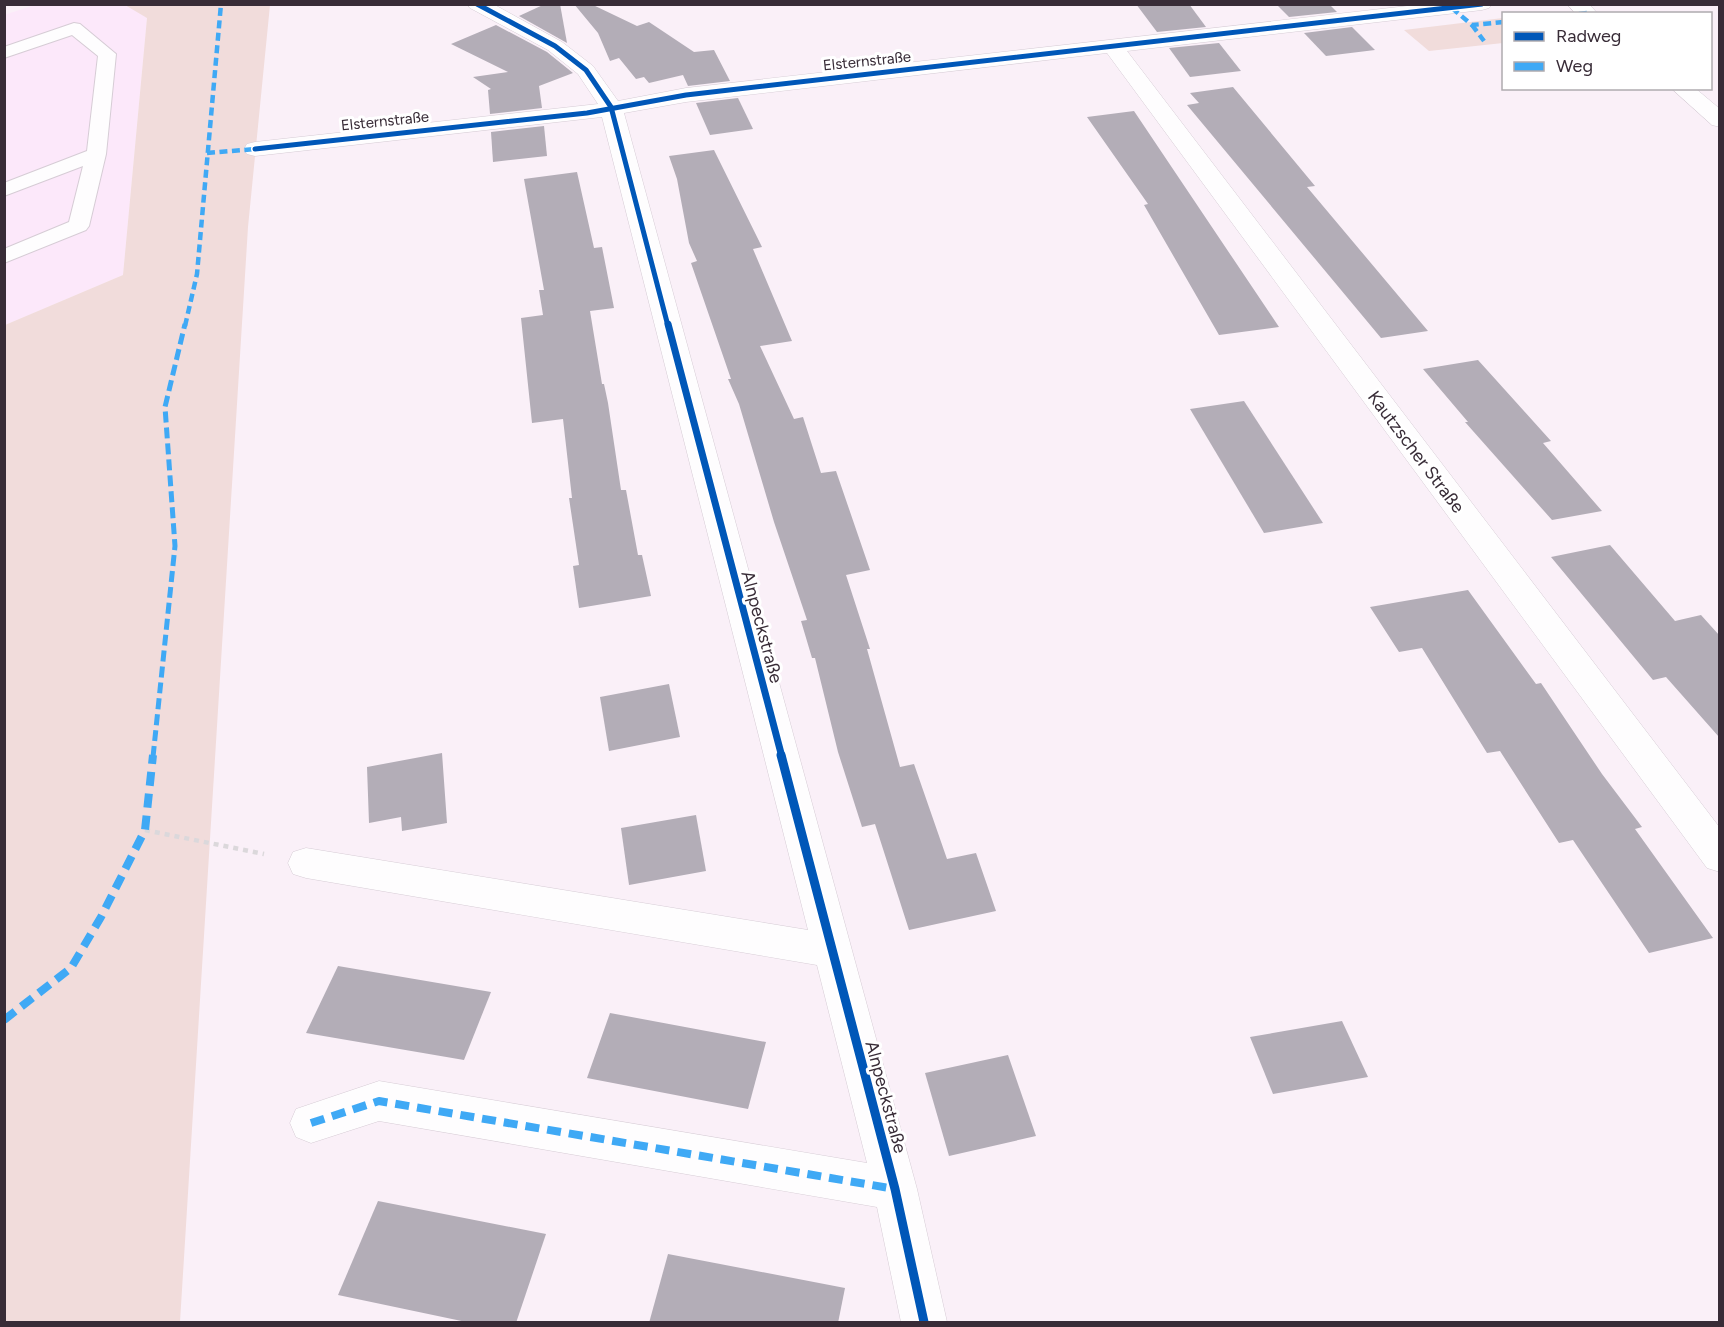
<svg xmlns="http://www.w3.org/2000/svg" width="1724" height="1327" viewBox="0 0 1724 1327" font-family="Figtree,sans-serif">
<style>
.built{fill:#fce8fa}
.green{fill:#f1dcdb}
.building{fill:#b3adb7}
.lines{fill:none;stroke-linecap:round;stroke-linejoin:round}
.service-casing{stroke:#d6ccd5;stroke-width:2}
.minor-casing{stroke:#d6ccd5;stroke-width:1}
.path{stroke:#dbd8db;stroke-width:4.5;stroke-dasharray:5 5;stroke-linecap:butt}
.service{fill:#fefdfe;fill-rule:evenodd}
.minor{fill:#fefdfe;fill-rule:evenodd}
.quiet-far2{stroke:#3fa9f5;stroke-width:4.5;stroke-dasharray:8 4.5;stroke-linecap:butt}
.quiet-far1{stroke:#3fa9f5;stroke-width:5;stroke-dasharray:11 5;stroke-linecap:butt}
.quiet{stroke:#3fa9f5;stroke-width:8;stroke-dasharray:14 8;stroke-linecap:butt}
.cycleway-far2-casing{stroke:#fff;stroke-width:8}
.cycleway-far1-casing{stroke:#fff;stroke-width:10}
.cycleway-casing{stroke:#fff;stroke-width:13}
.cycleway-far2{stroke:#0057b8;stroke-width:5}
.cycleway-far1{stroke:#0057b8;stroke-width:7}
.cycleway{stroke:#0057b8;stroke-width:9}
.labels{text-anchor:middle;stroke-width:6;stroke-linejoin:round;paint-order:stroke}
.far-street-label{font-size:15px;fill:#382c37;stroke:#fff}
.street-label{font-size:18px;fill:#382c37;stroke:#fff}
</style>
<rect width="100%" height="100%" fill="#faf0f8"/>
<!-- built -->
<polygon class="built" points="125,4 147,18 123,275 5,325 4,15 35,5"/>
<!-- green -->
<g class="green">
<polygon points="125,5 270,5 248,227 180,1322 5,1322 5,325 123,275 147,18"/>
<polygon points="1503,18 1503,43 1429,51 1404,30"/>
</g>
<!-- building -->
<g class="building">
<polygon points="545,4 560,4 567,43 519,16"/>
<polygon points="574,4 591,4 637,26 649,22 694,52 714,50 730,81 688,86 683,75 649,83 644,77 636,79 619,58 610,61 598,33"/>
<polygon points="1136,4 1189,4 1206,27 1157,32"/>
<polygon points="1276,4 1329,4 1337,12 1289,17"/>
<polygon points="496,25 547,52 573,73 539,86 542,108 490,114 488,90 491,89 473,77 508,72 451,44"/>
<polygon points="1352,27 1375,50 1326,56 1304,33"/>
<polygon points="1219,43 1241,71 1190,77 1169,48"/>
<polygon points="1233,87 1315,186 1307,187 1428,331 1381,338 1187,105 1199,103 1190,93"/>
<polygon points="738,98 753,129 710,135 696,103"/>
<polygon points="1134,111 1279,327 1219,335 1144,205 1148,204 1087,117"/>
<polygon points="544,126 547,156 493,162 491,132"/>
<polygon points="714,150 762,247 753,249 792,341 760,346 794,419 803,417 821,473 836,471 870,570 846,575 870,649 867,649 900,767 914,764 947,859 976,853 996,911 909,930 875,824 862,827 838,752 815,658 812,658 801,621 807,620 774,522 739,404 728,379 731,379 691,263 697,261 689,243 677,179 669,156"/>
<polygon points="577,172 594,248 602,247 614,308 590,311 602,384 604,384 608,403 621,490 626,490 638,555 642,555 651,596 579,608 573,566 579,565 569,498 572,498 563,419 532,423 521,318 543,315 539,290 544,290 524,179"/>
<polygon points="1478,360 1551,441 1543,443 1602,511 1552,520 1465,422 1468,422 1423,369"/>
<polygon points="1244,401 1323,523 1264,533 1190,409"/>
<polygon points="1610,545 1675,621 1701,615 1719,635 1719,737 1666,677 1653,680 1551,557"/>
<polygon points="1468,590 1536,684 1541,683 1602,774 1642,827 1635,829 1713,938 1649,953 1573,840 1559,843 1500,751 1487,753 1422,648 1399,652 1370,607"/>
<polygon points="669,684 680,737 609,751 600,697"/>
<polygon points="442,753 447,823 402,831 401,817 369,823 367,767"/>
<polygon points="696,815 706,871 629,885 621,828"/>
<polygon points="338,966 491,992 464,1060 306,1033"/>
<polygon points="610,1013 766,1042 748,1109 587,1078"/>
<polygon points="1342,1021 1368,1077 1273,1094 1250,1037"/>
<polygon points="1008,1055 1036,1136 949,1156 925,1073"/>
<polygon points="378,1201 546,1234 516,1323 471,1323 338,1295"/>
<polygon points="668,1254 845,1288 838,1323 649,1323"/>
</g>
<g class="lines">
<!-- service casing -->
<g class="service-casing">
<polygon id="service" points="74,23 80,24 116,54 106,154 89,226 86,230 4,263 4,249 69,222 83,166 4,196 4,183 87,151 98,56 72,35 4,58 4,47"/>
</g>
<!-- minor casing -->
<g class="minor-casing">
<g id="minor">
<polygon points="467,4 493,4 562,42 593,66 618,101 686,88 1425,4 1492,4 1489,8 1482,10 1127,51 1720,828 1720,872 1707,868 1107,53 686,102 624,113 917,1189 947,1322 901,1322 877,1207 379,1121 311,1143 296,1137 290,1123 296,1109 379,1081 867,1163 817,965 306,878 293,874 288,863 293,852 306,848 808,930 602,117 255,156 247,154 244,149 247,144 255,142 598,104 578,74 548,50 470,8"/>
<polygon points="1567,4 1589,4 1598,14 1576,14"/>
<polygon points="1671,88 1695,88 1720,109 1720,127 1712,125"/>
</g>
</g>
<!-- path -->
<polyline class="path" points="145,830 264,854"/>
<!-- service -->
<use href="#service" class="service"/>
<!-- minor -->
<use href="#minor" class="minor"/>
<!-- quiet-far2 -->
<g class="quiet-far2">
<polyline points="1452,8 1472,25 1504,22"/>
<polyline points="1579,14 1587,13"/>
<polyline points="1472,25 1484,41"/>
<polyline points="207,153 255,149"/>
<polyline points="185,326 197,274 221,4"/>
</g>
<!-- quiet-far1 -->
<polyline class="quiet-far1" points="153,757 175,546 165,407 185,324"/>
<!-- quiet -->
<g class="quiet">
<polyline points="4,1020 71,968 101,917 145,830 153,755"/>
<polyline points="311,1123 379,1101 895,1189"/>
</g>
<!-- cycleway-far2 casing -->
<g class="cycleway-far2-casing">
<g id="cycleway-far2">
<polyline points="477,4 555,46 586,70 611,107 668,326"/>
<polyline points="255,149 587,113 686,95 1482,4"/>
</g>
</g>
<!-- cycleway-far1 casing -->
<g class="cycleway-far1-casing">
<polyline id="cycleway-far1" points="668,324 782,757"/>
</g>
<!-- cycleway casing -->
<g class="cycleway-casing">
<polyline id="cycleway" points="781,755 895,1189 924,1322"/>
</g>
<!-- cycleway-far2 -->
<use href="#cycleway-far2" class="cycleway-far2"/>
<!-- cycleway-far1 -->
<use href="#cycleway-far1" class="cycleway-far1"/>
<!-- cycleway -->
<use href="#cycleway" class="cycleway"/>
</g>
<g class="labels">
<!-- far-street labels -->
<g class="far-street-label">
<text transform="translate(867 61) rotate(-6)" y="5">Elsternstraße</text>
<text transform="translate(385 121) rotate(-6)" y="5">Elsternstraße</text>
</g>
<!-- street labels -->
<g class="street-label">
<text transform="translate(1416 452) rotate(53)" y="6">Kautzscher Straße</text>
<text transform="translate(762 627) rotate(75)" y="6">Alnpeckstraße</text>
<text transform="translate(886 1097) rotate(75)" y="6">Alnpeckstraße</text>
</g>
</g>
<!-- border -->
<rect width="1724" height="1327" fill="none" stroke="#382c37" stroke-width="12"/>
<!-- legend -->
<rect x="1502" y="12" width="210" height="78" fill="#ffffff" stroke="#afabaf" stroke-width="1.5"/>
<rect x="1514" y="32" width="30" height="9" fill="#0057b8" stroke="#afabaf" stroke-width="1.5"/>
<text x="1556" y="42" font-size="18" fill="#382c37">Radweg</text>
<rect x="1514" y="62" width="30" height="9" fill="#3fa9f5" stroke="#afabaf" stroke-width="1.5"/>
<text x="1556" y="72" font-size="18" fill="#382c37">Weg</text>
</svg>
